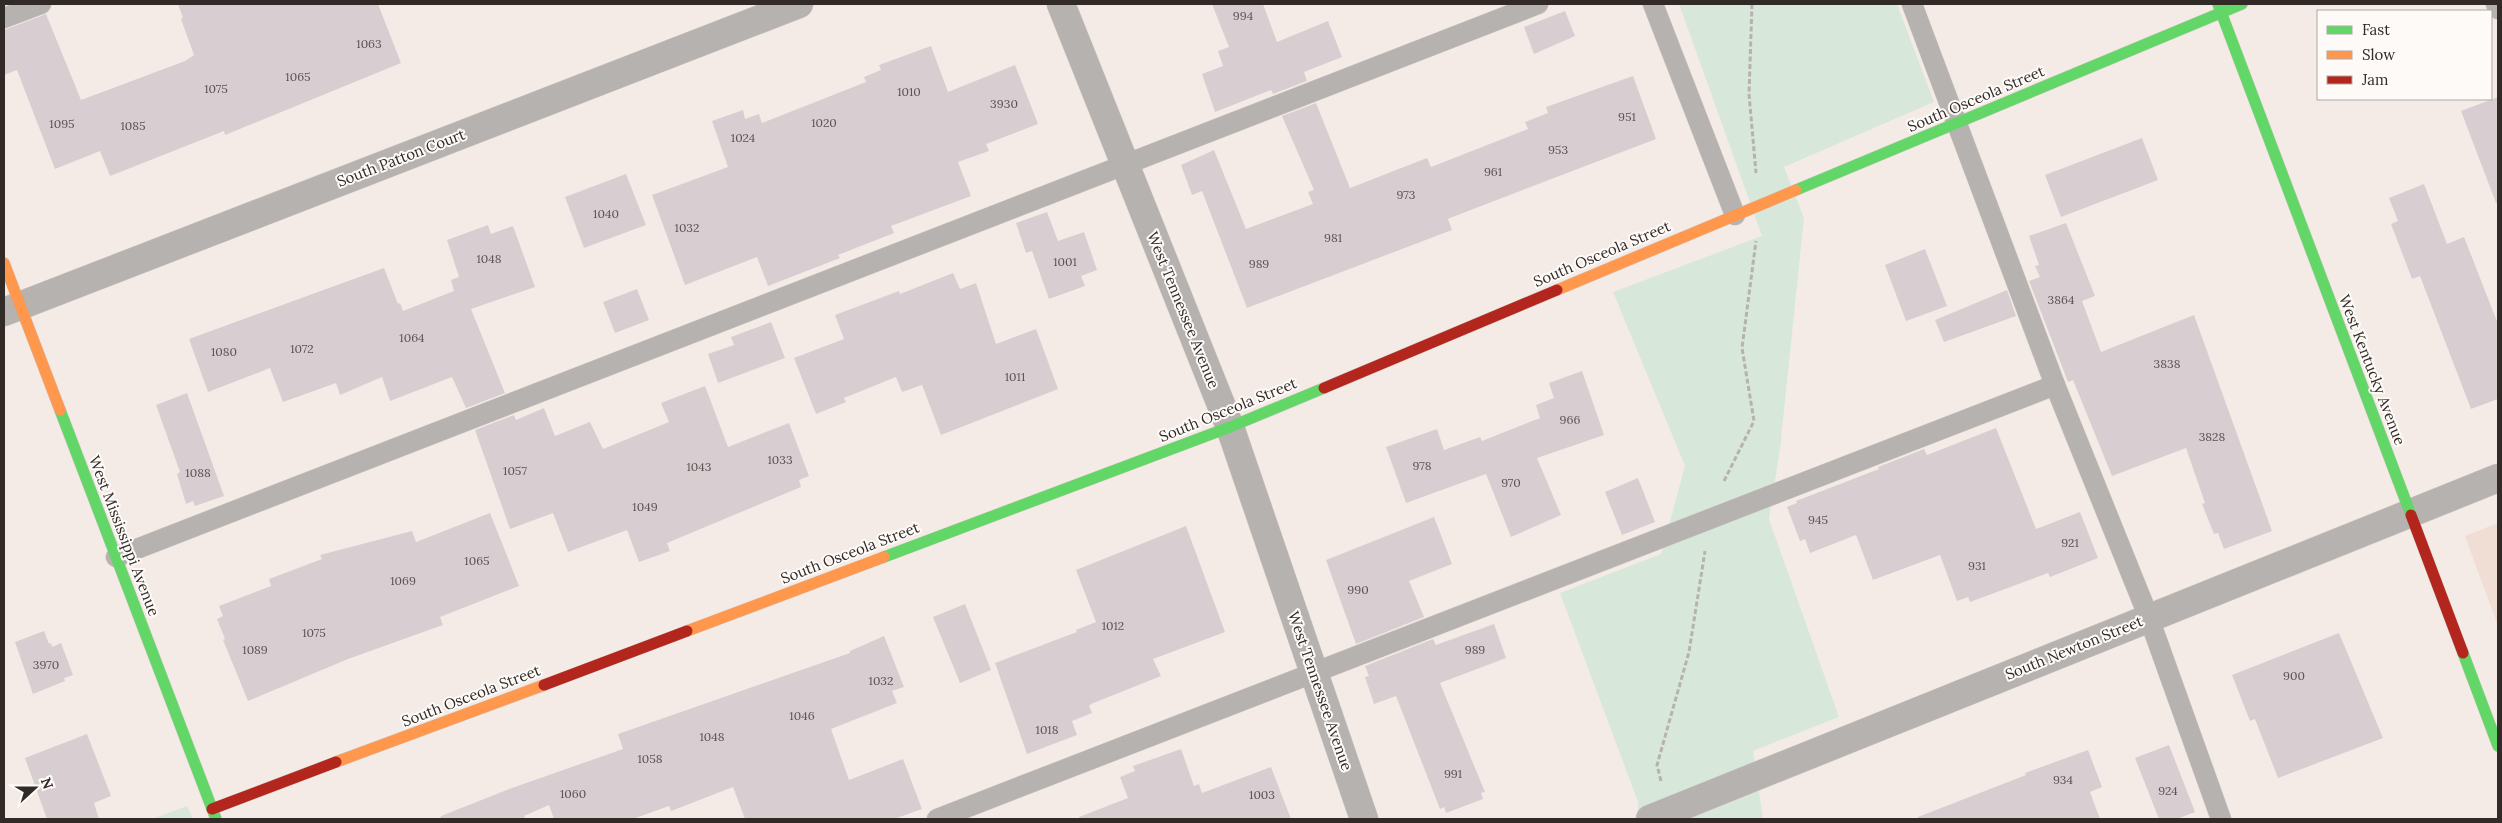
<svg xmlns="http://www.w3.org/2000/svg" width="2502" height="823" viewBox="0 0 2502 823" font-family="Lora,serif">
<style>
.built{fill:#f0ded4}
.green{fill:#d7e8da}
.building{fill:#d8ced2}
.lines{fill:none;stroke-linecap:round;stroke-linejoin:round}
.lane-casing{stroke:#d0c9c5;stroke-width:21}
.street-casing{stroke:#d0c9c5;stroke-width:29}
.fast-casing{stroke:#d0c9c5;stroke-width:12}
.slow-casing{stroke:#d0c9c5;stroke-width:12}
.jam-casing{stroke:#d0c9c5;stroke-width:12}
.path{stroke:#b7b2b0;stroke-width:3;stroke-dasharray:5 2.5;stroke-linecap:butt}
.lane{stroke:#b6b2b0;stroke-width:20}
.street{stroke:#b6b2b0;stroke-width:28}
.fast{stroke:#63d668;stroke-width:11}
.slow{stroke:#ff974d;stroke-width:11}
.jam{stroke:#b3261e;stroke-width:11}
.labels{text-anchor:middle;stroke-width:4;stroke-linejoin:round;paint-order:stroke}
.number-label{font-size:12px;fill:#5b5351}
.street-label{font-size:15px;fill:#312a26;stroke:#fdfaf8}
</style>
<rect width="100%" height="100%" fill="#f5ebe6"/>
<!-- built -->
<polygon class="built" points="2498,523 2498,626 2465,536"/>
<!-- green -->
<g class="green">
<polygon points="1679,4 1897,4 1934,102 1784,167 1804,218 1780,449 1769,519 1839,717 1753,751 1763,819 1638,819 1638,802 1560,593 1661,554 1685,466 1613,292 1762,236"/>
<polygon points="187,806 193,819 152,819"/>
</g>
<!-- building -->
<g class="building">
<polygon points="178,4 378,4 401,63 225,135 224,131 110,176 100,151 55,169 17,70 4,75 4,30 46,14 81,100 185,61 194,55 181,19 183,18"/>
<polygon points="1212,4 1263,4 1277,42 1328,21 1342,57 1304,72 1307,81 1273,94 1271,90 1215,112 1202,74 1223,66 1218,51 1229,47"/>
<polygon points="1565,11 1575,36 1534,54 1524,27"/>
<polygon points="931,46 948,92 1015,65 1038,124 986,144 989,151 958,162 971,196 891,226 894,233 838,255 840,258 768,286 757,257 685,285 652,195 728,167 712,121 743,110 745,119 759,114 762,123 866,82 864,77 881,70 879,65"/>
<polygon points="1633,76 1656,139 1450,218 1448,219 1452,230 1247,308 1202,191 1192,195 1181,165 1214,150 1246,229 1313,204 1308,192 1314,190 1282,116 1316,103 1350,188 1427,158 1431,167 1528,129 1525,122 1548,113 1546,107"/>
<polygon points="2498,97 2498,203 2496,203 2461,111"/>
<polygon points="2142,138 2158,180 2061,217 2045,175"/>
<polygon points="626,174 646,225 584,248 565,197"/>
<polygon points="2424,184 2447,244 2464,237 2498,324 2498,399 2471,409 2420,276 2412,279 2391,224 2398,221 2389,198"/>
<polygon points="1047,212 1058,241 1084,232 1097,270 1081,276 1085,286 1049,299 1032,251 1026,253 1016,223"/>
<polygon points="2066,223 2095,296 2082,301 2101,352 2194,315 2272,531 2224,549 2218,533 2214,534 2202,504 2205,503 2186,448 2112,476 2073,380 2068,382 2029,281 2040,277 2035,266 2039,265 2029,236"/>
<polygon points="488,225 491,234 513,226 535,287 471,309 505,393 466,408 452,377 390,401 382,377 340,395 336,383 283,402 270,368 208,392 189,339 384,268 398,304 400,303 403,311 454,291 451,280 459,277 447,240"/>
<polygon points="1925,249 1947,306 1906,321 1885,265"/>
<polygon points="953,273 960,289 976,283 996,344 1036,329 1058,389 941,435 922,385 902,392 896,377 844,398 846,402 816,414 794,358 844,339 835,315 899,291 900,294"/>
<polygon points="637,289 649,320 615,333 603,302"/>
<polygon points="2007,290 2016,316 1944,342 1935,320"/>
<polygon points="771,322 785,358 718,383 708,354 734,345 731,337"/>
<polygon points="1582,371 1604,435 1537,458 1561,515 1511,537 1486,474 1406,503 1386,447 1437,429 1444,450 1480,437 1482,441 1540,418 1536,405 1554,398 1549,383"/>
<polygon points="705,386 728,447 789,423 809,476 799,480 801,487 667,543 670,551 639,562 627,530 568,552 553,513 510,529 475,430 514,415 516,420 544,408 555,436 590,422 603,449 669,422 661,403"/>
<polygon points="187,393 224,496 195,506 193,501 186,504 177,474 180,472 156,405"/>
<polygon points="1996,428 2036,529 2080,512 2098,558 2050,577 2048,573 1970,602 1968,597 1957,601 1940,555 1873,580 1856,535 1810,553 1805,539 1800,541 1787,507 1797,503 1796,501 1879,469 1878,467 1924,449 1927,455"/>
<polygon points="1638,478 1655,522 1622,535 1605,492"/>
<polygon points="490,513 519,586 440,617 443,625 348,659 248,701 223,640 225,639 217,619 223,616 219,606 271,586 269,579 322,559 320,555 412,531 416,542"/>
<polygon points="1434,517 1452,564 1409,581 1424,617 1356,644 1326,560"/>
<polygon points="1186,526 1225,632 1153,659 1161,676 1091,704 1089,706 1092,713 1072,721 1077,735 1027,754 995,663 1077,632 1076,630 1096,622 1076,570"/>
<polygon points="965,604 991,670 960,683 933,617"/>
<polygon points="1494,624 1506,658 1440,683 1485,792 1481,793 1483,799 1446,813 1444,807 1440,809 1396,696 1374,704 1365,677 1369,676 1365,666 1433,639 1436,645"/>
<polygon points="44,631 49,644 51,643 52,647 61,643 73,675 64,678 65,681 33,694 15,642"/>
<polygon points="2339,633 2383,738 2278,778 2255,719 2250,721 2232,675"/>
<polygon points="884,636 904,687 892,691 897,703 831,729 849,780 903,759 922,809 894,819 745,819 733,787 671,811 669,806 633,819 554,819 549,805 524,816 526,819 440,819 441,816 512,788 623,749 618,734 850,653 850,651"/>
<polygon points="87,734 111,796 94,803 99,819 47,819 25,758"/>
<polygon points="2169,745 2195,812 2177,819 2159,819 2135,758"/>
<polygon points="1181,749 1194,786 1199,784 1202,793 1271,767 1291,819 1079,819 1079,817 1128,798 1120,777 1135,771 1133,766"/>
<polygon points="2088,750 2102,787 2090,792 2100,819 1918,819 1918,817 2026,775 2025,773"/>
</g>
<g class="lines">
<!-- lane casing -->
<g class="lane-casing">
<g id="lane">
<polyline points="1653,4 1735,215"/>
<polyline points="1912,4 2055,385 2149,618 2221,819"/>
<polyline points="2496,4 2498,9"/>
<polyline points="4,18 41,4"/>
<polyline points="116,557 1538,4"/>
<polyline points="937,819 2055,385"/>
</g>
</g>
<!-- street casing -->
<g class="street-casing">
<g id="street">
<polyline points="1061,4 1230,427 1364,819"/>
<polyline points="4,312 799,4"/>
<polyline points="1650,819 2498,478"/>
</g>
</g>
<!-- fast casing -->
<g class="fast-casing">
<g id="fast">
<polyline points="2218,4 2411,515"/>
<polyline points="1796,190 2242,4"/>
<polyline points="60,410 216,819"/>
<polyline points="884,557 1230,427 1324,388"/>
<polyline points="2463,653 2498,746"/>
</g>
</g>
<!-- slow casing -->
<g class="slow-casing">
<g id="slow">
<polyline points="4,263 60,410"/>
<polyline points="1557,290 1796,190"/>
<polyline points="687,631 884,557"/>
<polyline points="336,762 544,685"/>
</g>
</g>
<!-- jam casing -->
<g class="jam-casing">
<g id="jam">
<polyline points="1324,388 1557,290"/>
<polyline points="2411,515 2463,653"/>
<polyline points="544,685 687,631"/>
<polyline points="212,809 336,762"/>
</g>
</g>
<!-- path -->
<g class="path">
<polyline points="1752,4 1749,94 1756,173"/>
<polyline points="1724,481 1754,421 1742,348 1756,241"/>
<polyline points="1661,781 1657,765 1689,652 1705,551"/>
</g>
<!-- lane -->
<use href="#lane" class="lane"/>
<!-- street -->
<use href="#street" class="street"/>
<!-- fast -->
<use href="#fast" class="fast"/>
<!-- slow -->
<use href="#slow" class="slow"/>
<!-- jam -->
<use href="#jam" class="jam"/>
</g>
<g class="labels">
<!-- number labels -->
<g class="number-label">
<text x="1243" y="20">994</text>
<text x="369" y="48">1063</text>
<text x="298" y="81">1065</text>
<text x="216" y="93">1075</text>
<text x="909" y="96">1010</text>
<text x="1004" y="108">3930</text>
<text x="1627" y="121">951</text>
<text x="824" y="127">1020</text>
<text x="62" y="128">1095</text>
<text x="133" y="130">1085</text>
<text x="743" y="142">1024</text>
<text x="1558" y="154">953</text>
<text x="1493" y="176">961</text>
<text x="1406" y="199">973</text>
<text x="606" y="218">1040</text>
<text x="687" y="232">1032</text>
<text x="1333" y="242">981</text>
<text x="489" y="263">1048</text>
<text x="1065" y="266">1001</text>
<text x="1259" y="268">989</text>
<text x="2061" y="304">3864</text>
<text x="412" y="342">1064</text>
<text x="302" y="353">1072</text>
<text x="224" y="356">1080</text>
<text x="2167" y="368">3838</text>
<text x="1015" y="381">1011</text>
<text x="1570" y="424">966</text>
<text x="2212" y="441">3828</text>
<text x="780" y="464">1033</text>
<text x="1422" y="470">978</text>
<text x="699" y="471">1043</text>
<text x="515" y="475">1057</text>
<text x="198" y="477">1088</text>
<text x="1511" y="487">970</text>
<text x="645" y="511">1049</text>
<text x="1818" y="524">945</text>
<text x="2070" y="547">921</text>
<text x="477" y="565">1065</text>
<text x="1977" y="570">931</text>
<text x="403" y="585">1069</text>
<text x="1358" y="594">990</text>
<text x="1113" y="630">1012</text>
<text x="314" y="637">1075</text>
<text x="255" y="654">1089</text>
<text x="1475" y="654">989</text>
<text x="46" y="669">3970</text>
<text x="2294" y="680">900</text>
<text x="881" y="685">1032</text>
<text x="802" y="720">1046</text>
<text x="1047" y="734">1018</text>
<text x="712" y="741">1048</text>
<text x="650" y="763">1058</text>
<text x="1453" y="778">991</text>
<text x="2063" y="784">934</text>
<text x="2168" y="795">924</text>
<text x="573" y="798">1060</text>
<text x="1262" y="799">1003</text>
</g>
<!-- street labels -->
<g class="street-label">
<text transform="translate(1976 99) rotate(-23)" y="5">South Osceola Street</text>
<text transform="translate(401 158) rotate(-21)" y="5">South Patton Court</text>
<text transform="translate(1602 254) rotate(-23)" y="5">South Osceola Street</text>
<text transform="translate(1183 310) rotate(68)" y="5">West Tennessee Avenue</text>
<text transform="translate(2372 370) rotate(69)" y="5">West Kentucky Avenue</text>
<text transform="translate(1228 410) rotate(-22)" y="5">South Osceola Street</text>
<text transform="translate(124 536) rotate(69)" y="5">West Mississippi Avenue</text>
<text transform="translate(850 553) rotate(-21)" y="5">South Osceola Street</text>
<text transform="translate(2074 648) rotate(-22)" y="5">South Newton Street</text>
<text transform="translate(1320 691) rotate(71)" y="5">West Tennessee Avenue</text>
<text transform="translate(471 696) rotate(-21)" y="5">South Osceola Street</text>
</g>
</g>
<!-- border -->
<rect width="2502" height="823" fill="none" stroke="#312a26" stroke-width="10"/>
<!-- legend -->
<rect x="2317" y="10" width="175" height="90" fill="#fdfaf8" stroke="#aba7a4"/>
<rect x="2327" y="26" width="25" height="8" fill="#63d668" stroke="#aba7a4"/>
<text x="2362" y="35" font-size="15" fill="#312a26">Fast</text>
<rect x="2327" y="51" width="25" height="8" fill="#ff974d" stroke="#aba7a4"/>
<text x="2362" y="60" font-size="15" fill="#312a26">Slow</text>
<rect x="2327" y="76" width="25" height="8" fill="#b3261e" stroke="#aba7a4"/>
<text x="2362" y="85" font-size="15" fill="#312a26">Jam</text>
<!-- north arrow -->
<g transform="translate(35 788) rotate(69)" stroke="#fdfaf8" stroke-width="4" paint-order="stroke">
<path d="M0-4L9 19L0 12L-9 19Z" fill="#312a26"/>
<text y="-8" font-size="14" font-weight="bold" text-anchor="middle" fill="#312a26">N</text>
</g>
</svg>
